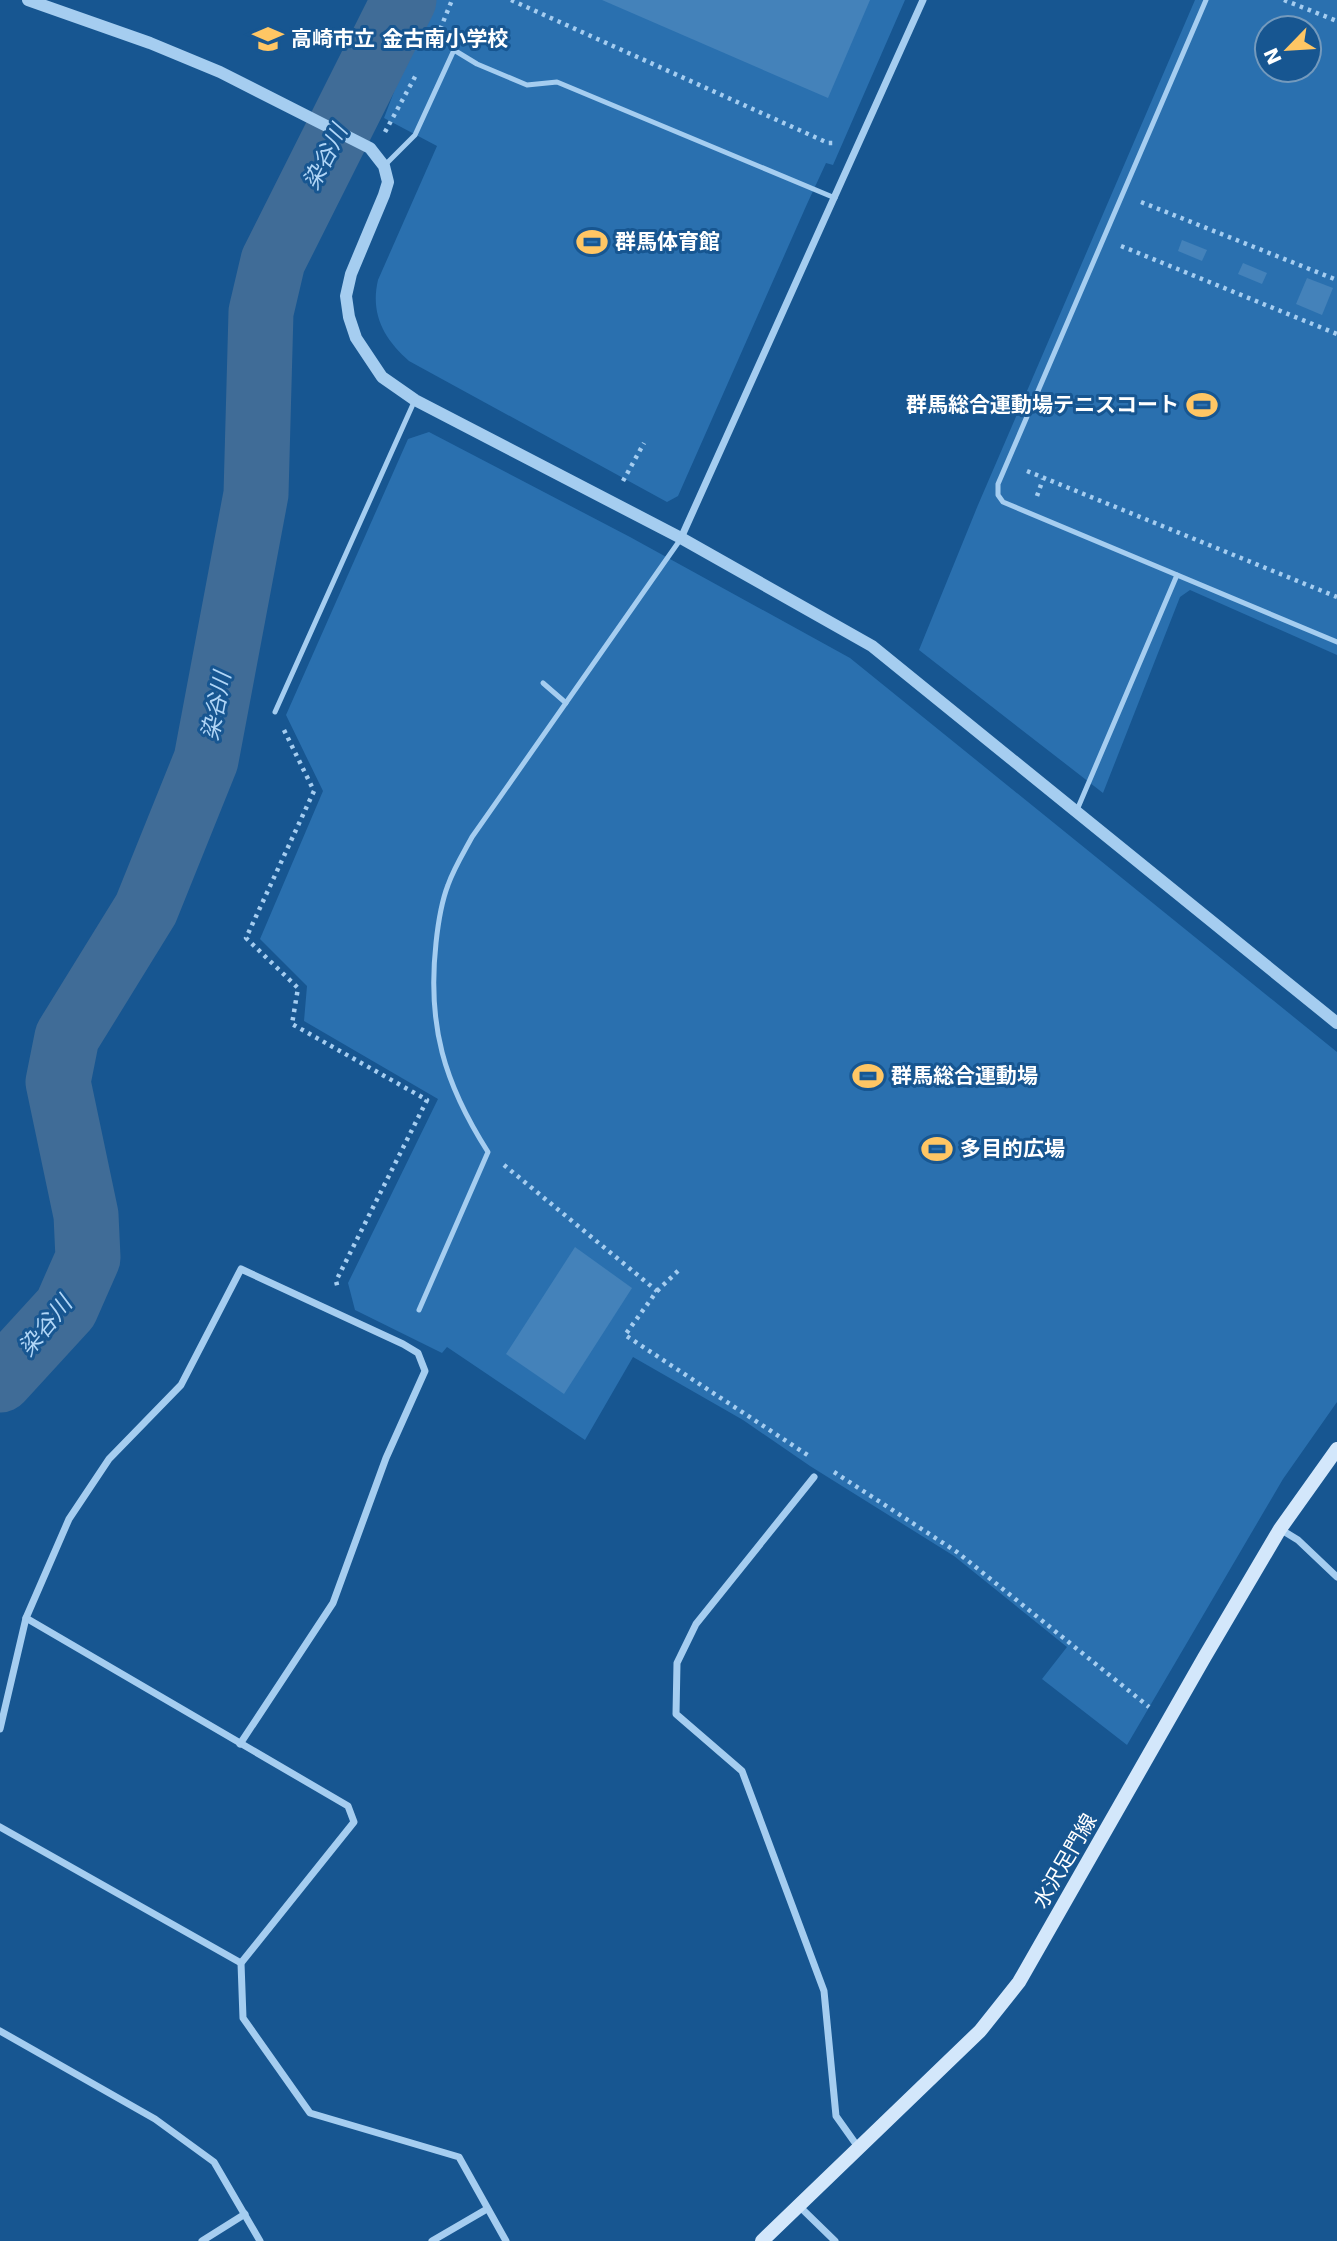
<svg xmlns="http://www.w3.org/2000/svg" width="1337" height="2241" viewBox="0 0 1337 2241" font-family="'DejaVu Sans','Noto Sans JP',sans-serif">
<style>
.green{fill:#2a70af;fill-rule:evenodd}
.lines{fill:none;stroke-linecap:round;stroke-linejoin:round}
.river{stroke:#406c97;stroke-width:65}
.building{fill:#4482ba}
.path{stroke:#a5cdf0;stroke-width:4.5;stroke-dasharray:3.5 5;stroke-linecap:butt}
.service{stroke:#a5cdf0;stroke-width:5}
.minor{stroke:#a5cdf0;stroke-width:7}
.tertiary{stroke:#a5cdf0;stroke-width:12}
.secondary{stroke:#d3e7fb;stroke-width:14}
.labels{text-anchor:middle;stroke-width:6;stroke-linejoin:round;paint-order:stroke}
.poi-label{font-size:21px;font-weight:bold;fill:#fff;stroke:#175691;text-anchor:start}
.street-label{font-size:21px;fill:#fff;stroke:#175691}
.water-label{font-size:23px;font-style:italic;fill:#b1d6f7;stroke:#175691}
</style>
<rect width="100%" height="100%" fill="#175691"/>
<!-- green -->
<g class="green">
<path d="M429,0H905L833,165L826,163L807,204L678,496L667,502L409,361C384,339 370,314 378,280L437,146L384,118Z"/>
<path d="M1195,0H1337V655L1190,590L1180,597L1103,793L919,650L978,505ZM1267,28H1309V70H1267Z"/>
<polygon points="429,432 630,537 850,658 1337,1052 1337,1402 1283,1479 1127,1745 1042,1679 1067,1647 954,1556 810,1466 743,1420 633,1357 585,1440 447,1347 442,1353 355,1310 348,1283 438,1099 304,1021 307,986 260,939 323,791 286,715 408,439"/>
</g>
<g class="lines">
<!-- river -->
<polyline class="river" points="0,1380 66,1308 88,1258 86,1215 58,1082 67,1037 146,909 206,760 256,494 261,312 273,261 404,0"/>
</g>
<!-- building -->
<g class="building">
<polygon points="602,0 870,0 828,98"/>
<polygon points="1182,240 1207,250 1202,261 1178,251"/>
<polygon points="1243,263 1267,273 1262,284 1238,274"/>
<polygon points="1307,278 1333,288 1322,315 1296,304"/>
<polygon points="575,1247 632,1288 564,1394 506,1354"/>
</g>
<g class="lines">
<!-- path -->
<g class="path">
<polyline points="511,0 828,143 836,143"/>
<polyline points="1284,0 1337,21"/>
<polyline points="437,37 452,0"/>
<polyline points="385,132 416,75"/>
<polyline points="1141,202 1337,280"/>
<polyline points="1121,246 1337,334"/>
<polyline points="1027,471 1337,597"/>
<polyline points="623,481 644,443"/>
<polyline points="1037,496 1043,479"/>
<polyline points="284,730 314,791 246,938 298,988 292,1024 427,1100 336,1281 338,1289"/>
<polyline points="504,1165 657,1291 625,1335 809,1456"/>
<polyline points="657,1291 680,1269"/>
<polyline points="834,1472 957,1552 1149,1707"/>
</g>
<!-- service -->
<g class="service">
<polyline points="1206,0 998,484 998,495 1003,502 1337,642"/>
<polyline points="384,166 415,135 454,50 477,64 527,85 557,82 835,198"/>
<polyline points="543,683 566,703"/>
<polyline points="275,712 414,402"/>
<polyline points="1077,810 1177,575"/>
<path d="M419,1310L488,1152C444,1083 427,1025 436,943C438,924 441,903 448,885C454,868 464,852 472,837L680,540"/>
</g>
<!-- minor -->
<g class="minor">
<polyline points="681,538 923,0"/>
<polyline points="814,1477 696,1624 677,1663 676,1714 742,1771 824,1991 836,2116 858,2147"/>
<polyline points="1280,1529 1298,1540 1337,1577"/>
<polyline points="26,1618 348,1806 354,1822 241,1963 243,2018 310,2113 459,2157 506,2241"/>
<polyline points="0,1729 26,1618 69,1519 109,1459 181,1385 241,1269 403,1344 418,1353 425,1371 386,1458 333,1603 240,1744"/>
<polyline points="0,1827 241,1963"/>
<polyline points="0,2031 155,2119 214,2162 260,2241"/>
<polyline points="798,2205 835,2241"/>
<polyline points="202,2241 245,2214"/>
<polyline points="432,2241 487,2209"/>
</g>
<!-- tertiary -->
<polyline class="tertiary" points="28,0 150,43 220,72 370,148 384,166 388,182 384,195 351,274 346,296 349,317 356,338 382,377 415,400 681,538 872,646 1337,1023"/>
<!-- secondary -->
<polyline class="secondary" points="762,2241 980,2031 1019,1982 1204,1658 1280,1529 1337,1449"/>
</g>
<!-- icons -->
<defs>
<g id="school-bare" transform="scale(2.415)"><path d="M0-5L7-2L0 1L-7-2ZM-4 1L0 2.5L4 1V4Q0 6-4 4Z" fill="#ffc664" stroke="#175691" stroke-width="2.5" paint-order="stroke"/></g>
<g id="stadium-bare" transform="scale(2.415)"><path d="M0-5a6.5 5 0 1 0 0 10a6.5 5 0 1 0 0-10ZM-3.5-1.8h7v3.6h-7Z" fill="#ffc664" stroke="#175691" stroke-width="2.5" paint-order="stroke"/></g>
</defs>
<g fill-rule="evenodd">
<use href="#school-bare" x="268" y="39"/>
<use href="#stadium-bare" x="592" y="242"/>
<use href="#stadium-bare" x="1202" y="405"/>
<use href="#stadium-bare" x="868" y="1076"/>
<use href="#stadium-bare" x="937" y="1149"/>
</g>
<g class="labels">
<!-- poi labels -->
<g class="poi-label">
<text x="291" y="46">高崎市立 金古南小学校</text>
<text x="615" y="249">群馬体育館</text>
<text x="1179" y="412" text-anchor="end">群馬総合運動場テニスコート</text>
<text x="891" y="1083">群馬総合運動場</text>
<text x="960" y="1156">多目的広場</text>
</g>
<!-- street labels -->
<g class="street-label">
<text transform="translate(1065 1861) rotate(-60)" y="7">水沢足門線</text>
</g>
<!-- water labels -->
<g class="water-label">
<text transform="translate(325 157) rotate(-63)" y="8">染谷川</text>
<text transform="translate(216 706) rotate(-79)" y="8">染谷川</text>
<text transform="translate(45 1326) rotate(-51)" y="8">染谷川</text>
</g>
</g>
<!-- north arrow -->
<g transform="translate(1288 49) rotate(245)"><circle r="33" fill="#175691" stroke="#749abd" stroke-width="2"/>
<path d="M0-5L12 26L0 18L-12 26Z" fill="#ffc664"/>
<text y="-10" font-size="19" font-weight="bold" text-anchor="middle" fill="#ffffff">N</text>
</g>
</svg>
